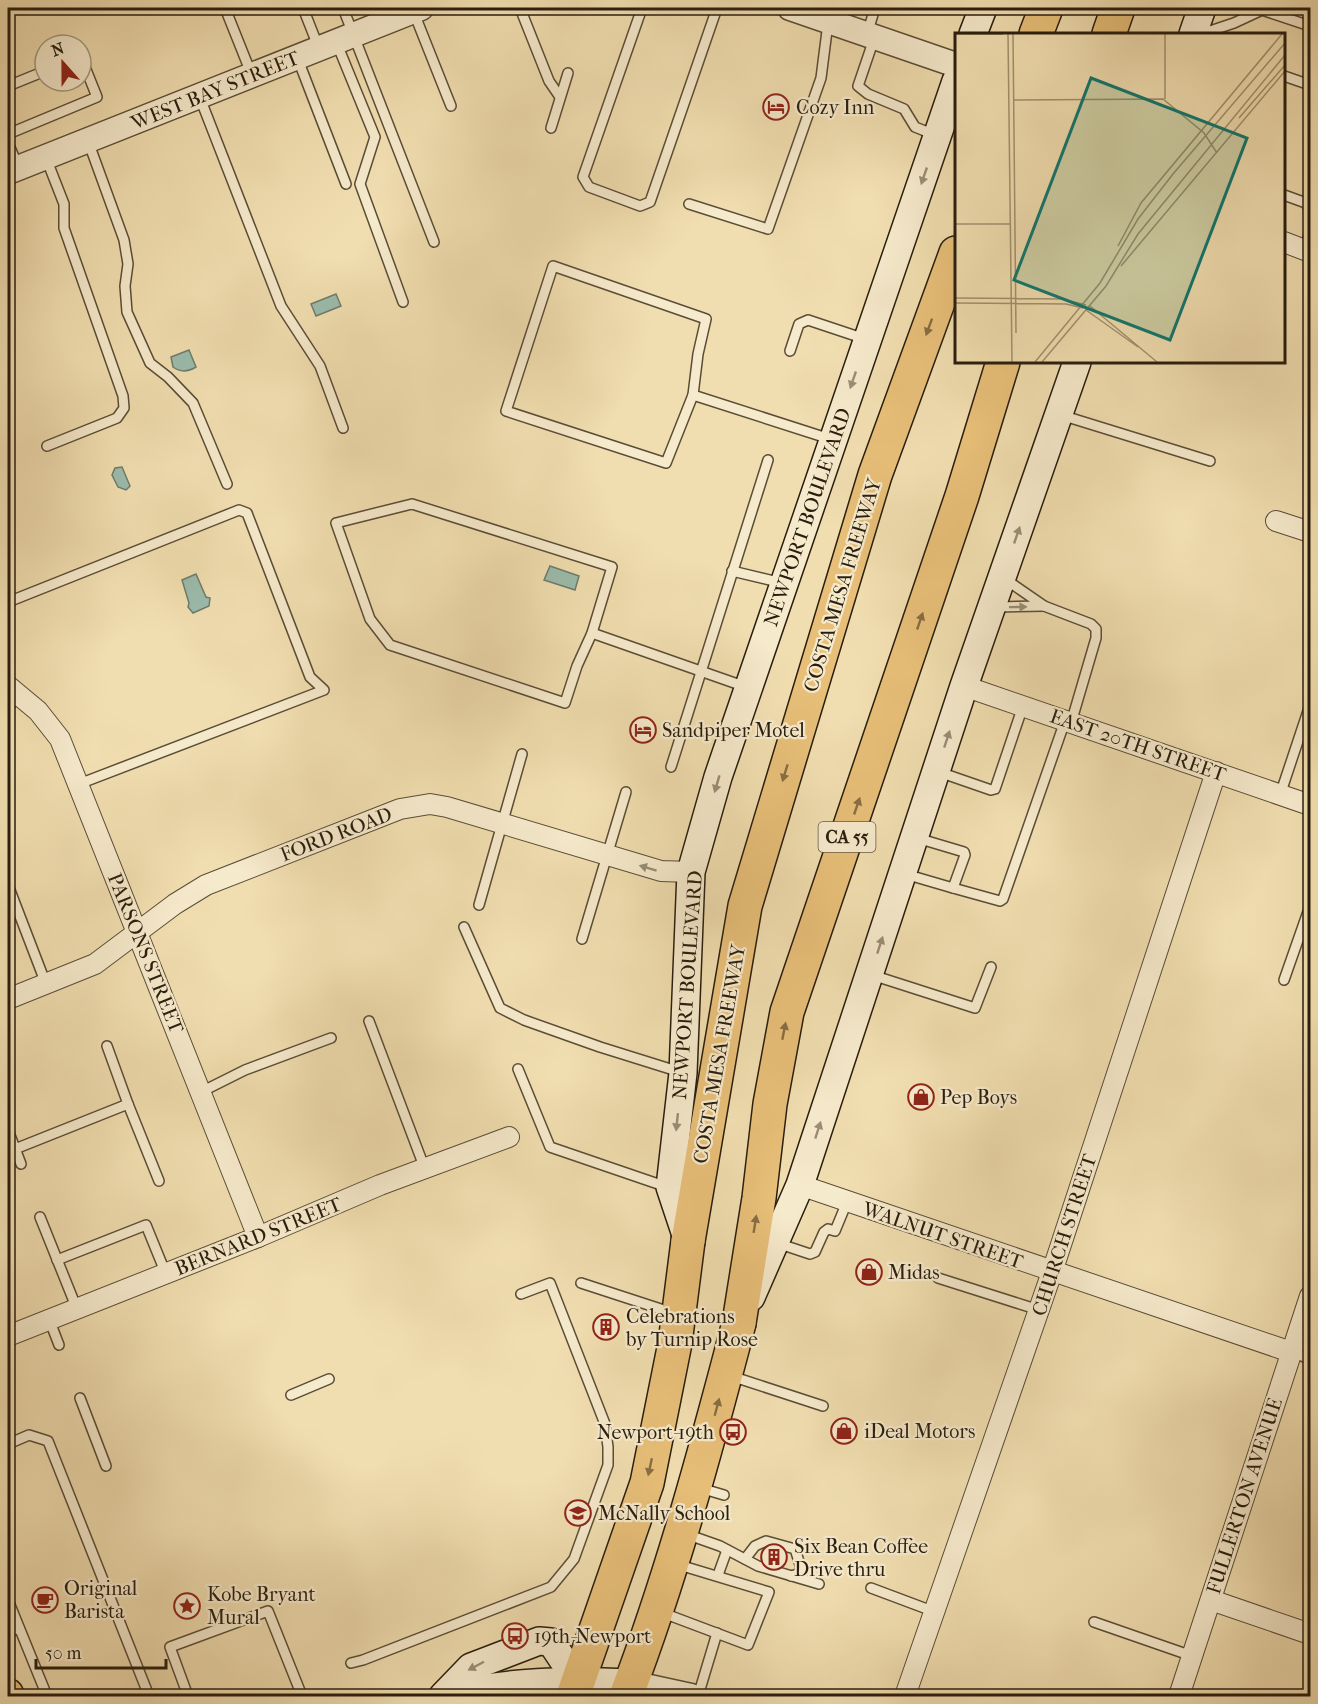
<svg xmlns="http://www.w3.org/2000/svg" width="1318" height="1704" viewBox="0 0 1318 1704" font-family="'IM FELL French Canon',serif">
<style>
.water{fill:#9bbcad;stroke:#6d7c6d;stroke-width:1.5}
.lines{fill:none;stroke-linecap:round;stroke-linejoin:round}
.service-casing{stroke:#5a4d36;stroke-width:12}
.minor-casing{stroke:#5a4d36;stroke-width:22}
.tertiary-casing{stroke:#5a4d36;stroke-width:27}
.secondary-casing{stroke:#281d0e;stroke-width:30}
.primary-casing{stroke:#281d0e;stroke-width:33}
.trunk-casing{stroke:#281d0e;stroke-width:36}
.motorway-casing{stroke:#281d0e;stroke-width:36}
.service{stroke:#f6eacc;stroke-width:9}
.minor{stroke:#f6eacc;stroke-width:20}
.tertiary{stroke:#f6eacc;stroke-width:24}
.secondary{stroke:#f6eacc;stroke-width:27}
.primary{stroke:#e8bf78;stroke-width:30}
.trunk{stroke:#e8bf78;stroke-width:33}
.motorway{stroke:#e8bf78;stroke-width:33}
.oneway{fill:#998e76}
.oneway2{fill:#886e43}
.labels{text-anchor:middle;stroke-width:4.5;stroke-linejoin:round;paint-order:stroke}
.shield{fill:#f6eacc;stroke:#665a47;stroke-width:1.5}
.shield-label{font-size:18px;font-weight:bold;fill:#281d0e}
.street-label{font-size:20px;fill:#281d0e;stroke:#f6eacc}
.poi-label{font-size:20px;fill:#281d0e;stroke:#f6eacc;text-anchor:start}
.inset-road{fill:none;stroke:#a1916f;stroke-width:1.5}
.view{fill:#0f766e;fill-opacity:0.15;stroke:#0f766e;stroke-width:3}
.inset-edge{fill:none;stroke:#281d0e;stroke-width:3}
</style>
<rect width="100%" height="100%" fill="#f1deb0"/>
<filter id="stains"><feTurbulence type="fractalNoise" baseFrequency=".00333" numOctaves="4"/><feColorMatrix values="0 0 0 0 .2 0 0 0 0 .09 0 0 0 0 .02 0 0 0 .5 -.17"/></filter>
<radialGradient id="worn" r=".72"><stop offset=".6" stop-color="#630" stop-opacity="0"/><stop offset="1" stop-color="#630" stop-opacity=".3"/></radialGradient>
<!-- water -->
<g class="water">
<polygon points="336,294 341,306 316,316 311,304"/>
<path d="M189,350L196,367C188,372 181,373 173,367L171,357Z"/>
<polygon points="122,467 130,486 126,490 118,487 112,475 115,468"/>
<polygon points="550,566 579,576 575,590 544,580"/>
<polygon points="196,574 206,597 210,598 209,606 193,613 188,607 189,603 182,580"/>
</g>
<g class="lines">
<!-- service casing -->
<g class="service-casing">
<g id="service">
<polyline points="225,8 251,73"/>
<polyline points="303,8 318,46"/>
<polyline points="343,8 434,242"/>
<polyline points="520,8 549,81 560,97"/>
<polyline points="642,8 583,177 589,187 640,206 650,202 717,8"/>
<polyline points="414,13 451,106"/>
<polyline points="1210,31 1234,23 1262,10 1310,26"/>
<polyline points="867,34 875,8"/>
<polyline points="874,39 858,86 868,94 904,109 915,127 935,135"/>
<polyline points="337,44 375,137 360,184 403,302"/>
<polyline points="297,57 346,184"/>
<polyline points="1284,76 1310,85"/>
<polyline points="8,86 45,71"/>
<polyline points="200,98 281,306 320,366 343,428"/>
<polyline points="551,128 568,73"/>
<polyline points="8,134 97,97 81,57"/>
<polyline points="88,141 124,240 128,264 125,286 127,312 150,363 168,377 193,403 227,484"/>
<polyline points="8,143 18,166"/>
<polyline points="46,158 64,204 64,228 123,396 124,408 117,418 47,446"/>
<polyline points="1284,195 1306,203 1310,211"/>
<polyline points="689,204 768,229 821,78 828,23"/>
<polyline points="1305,250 1310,230"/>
<polygon points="553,266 706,319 698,354 693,395 666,463 506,411"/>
<polyline points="790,351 799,324 808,320 865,339"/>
<polyline points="693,395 830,439"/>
<polyline points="1061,415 1210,461"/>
<polygon points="412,504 612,567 592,633 577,666 565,703 390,645 370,619 336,523"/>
<polyline points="732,571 782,583"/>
<polyline points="1005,579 1044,606 1091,624 1096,629 1096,638 1071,723"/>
<polyline points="8,602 239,510 247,513 310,677 324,690 79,784"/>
<polyline points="996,607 1044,606"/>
<polyline points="592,633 746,687"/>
<polyline points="8,707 20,695"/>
<polyline points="671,767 768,460"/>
<polyline points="939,772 991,790 995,789 1023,706"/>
<polyline points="1280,795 1310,705"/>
<polyline points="905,874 953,888 965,855 964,852 917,838"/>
<polyline points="8,885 46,984"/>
<polyline points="953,888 1000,901 1003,899 1065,721"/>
<polyline points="479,905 522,754"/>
<polyline points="464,927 500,1008 524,1020 600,1047 680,1072"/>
<polyline points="582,939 626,792"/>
<polyline points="872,975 975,1008 991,967"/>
<polyline points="1284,980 1310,906"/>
<polyline points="369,1021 425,1169"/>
<polyline points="518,1069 550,1147 667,1187"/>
<polyline points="201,1092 245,1070 331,1038"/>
<polyline points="128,1104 159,1181"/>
<polyline points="8,1130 21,1164"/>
<polyline points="15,1149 128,1104 107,1046"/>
<polyline points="40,1217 77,1309"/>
<polyline points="777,1243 810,1254 815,1252 824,1232 828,1229 835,1231 847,1202"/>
<polyline points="57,1260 146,1225 166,1274"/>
<polyline points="938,1278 1039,1310"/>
<polyline points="581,1283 673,1313"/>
<polyline points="49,1319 59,1345"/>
<polyline points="1291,1352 1310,1359"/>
<polyline points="731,1376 823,1406"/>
<polyline points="291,1395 329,1379"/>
<polyline points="80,1398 106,1466"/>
<polyline points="8,1444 29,1435 48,1441 149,1696"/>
<polyline points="700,1488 724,1495"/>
<polyline points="686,1534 720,1546 758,1566 819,1584"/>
<polyline points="745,1559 755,1546 766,1541 795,1549 801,1568 798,1574 791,1576"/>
<polyline points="718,1575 727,1550"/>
<polyline points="871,1588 935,1612"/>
<polyline points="8,1600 47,1696"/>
<polyline points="663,1613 748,1645 769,1592 676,1564"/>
<polyline points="1094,1622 1192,1656"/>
<polyline points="8,1632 19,1628"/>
<polyline points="351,1663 363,1660 551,1587 574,1559 608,1465 608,1447 605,1424 550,1283 521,1294"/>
<polyline points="188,1696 170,1647 268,1611 302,1696"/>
<polyline points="698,1696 717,1633"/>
</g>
</g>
<!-- minor casing -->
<g class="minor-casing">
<g id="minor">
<polyline points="1284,242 1310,252"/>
<polyline points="1276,521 1310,532"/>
<polyline points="8,686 38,711 60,739 258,1237"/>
<polyline points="964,686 1310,805"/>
<polyline points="8,999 95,964 175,904 206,885 400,809 430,804 447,807 661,871 691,872"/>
<polyline points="800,1185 1291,1352"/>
<polyline points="8,1336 258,1237 380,1185 509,1137"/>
<polyline points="1211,1600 1310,1634"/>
<polyline points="905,1696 1052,1272 1216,772"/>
<polyline points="1179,1696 1310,1296"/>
</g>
</g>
<!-- tertiary casing -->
<g class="tertiary-casing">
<g id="tertiary">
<polyline points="790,8 956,65"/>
<polyline points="8,172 421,8"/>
<polyline points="631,1683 691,1696"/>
</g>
</g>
<!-- secondary casing -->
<g class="secondary-casing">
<g id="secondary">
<polyline points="973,34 983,8"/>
<polyline points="1193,34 1202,8"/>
<polyline points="688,1241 670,1187 683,1073 691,872 718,777 956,81"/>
<polyline points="751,1297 800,1185 964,686 1077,362"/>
<polyline points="443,1696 471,1667 539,1641 551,1642 577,1681"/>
<path d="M444,1696C509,1681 565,1680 631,1683"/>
</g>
</g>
<!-- primary casing -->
<g class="primary-casing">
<polyline id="primary" points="8,1694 8,1696"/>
</g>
<!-- trunk casing -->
<g class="trunk-casing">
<g id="trunk">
<polyline points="573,1696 647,1483 675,1343 688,1241"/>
<path d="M626,1696C672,1575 706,1449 739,1323"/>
</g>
</g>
<!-- motorway casing -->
<g class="motorway-casing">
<g id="motorway">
<polyline points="1036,34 1046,8"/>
<polyline points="1109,34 1118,8"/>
<polyline points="688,1241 745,906 875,475 956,253"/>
<polyline points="739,1323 759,1198 770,1104 787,1012 962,496 1003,362"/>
</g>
</g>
<!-- service -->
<use href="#service" class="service"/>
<!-- minor -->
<use href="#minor" class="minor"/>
<!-- tertiary -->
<use href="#tertiary" class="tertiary"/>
<!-- secondary -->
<use href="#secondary" class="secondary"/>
<!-- primary -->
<use href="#primary" class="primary"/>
<!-- trunk -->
<use href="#trunk" class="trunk"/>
<!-- motorway -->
<use href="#motorway" class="motorway"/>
</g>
<!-- one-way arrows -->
<defs><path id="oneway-solid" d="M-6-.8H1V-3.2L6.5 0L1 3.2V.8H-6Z" transform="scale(1.5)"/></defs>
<g class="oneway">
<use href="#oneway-solid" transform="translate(924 176) rotate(109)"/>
<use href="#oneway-solid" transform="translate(853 380) rotate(109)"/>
<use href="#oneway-solid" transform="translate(1017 535) rotate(-71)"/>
<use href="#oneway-solid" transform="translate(1018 607) rotate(-1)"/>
<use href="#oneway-solid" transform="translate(947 739) rotate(-72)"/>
<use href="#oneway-solid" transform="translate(717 784) rotate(106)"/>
<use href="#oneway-solid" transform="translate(648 868) rotate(-163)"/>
<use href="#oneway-solid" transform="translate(880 945) rotate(-72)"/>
<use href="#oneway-solid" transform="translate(677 1122) rotate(96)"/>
<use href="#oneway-solid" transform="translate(818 1130) rotate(-72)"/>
<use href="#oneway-solid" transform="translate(476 1666) rotate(152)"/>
</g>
<g class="oneway2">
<use href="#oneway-solid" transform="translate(929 327) rotate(110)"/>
<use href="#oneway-solid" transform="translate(920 621) rotate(-71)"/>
<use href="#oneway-solid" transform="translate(785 773) rotate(107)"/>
<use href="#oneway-solid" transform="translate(857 806) rotate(-71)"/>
<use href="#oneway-solid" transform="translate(784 1031) rotate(-79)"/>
<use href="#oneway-solid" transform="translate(755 1224) rotate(-81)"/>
<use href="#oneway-solid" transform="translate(717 1407) rotate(-75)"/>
<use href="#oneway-solid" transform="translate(650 1467) rotate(102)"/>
</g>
<!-- icons -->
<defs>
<g id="hotel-ring" transform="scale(1.35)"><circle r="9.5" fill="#f6eacc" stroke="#8f2418" stroke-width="1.5"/><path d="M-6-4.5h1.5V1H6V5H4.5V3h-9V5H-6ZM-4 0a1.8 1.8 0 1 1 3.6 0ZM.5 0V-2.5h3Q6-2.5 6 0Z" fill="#8f2418"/></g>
<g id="shop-ring" transform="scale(1.35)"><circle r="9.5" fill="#f6eacc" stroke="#8f2418" stroke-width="1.5"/><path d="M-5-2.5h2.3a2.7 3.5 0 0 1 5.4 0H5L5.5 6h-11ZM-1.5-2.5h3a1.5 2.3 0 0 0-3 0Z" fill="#8f2418"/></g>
<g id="building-ring" transform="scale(1.35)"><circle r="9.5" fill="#f6eacc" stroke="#8f2418" stroke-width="1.5"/><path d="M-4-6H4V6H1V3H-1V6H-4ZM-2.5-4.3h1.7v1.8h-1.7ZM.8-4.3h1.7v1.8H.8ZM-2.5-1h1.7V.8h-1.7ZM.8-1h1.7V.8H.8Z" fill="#8f2418"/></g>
<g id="bus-ring" transform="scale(1.35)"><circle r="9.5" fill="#f6eacc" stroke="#8f2418" stroke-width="1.5"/><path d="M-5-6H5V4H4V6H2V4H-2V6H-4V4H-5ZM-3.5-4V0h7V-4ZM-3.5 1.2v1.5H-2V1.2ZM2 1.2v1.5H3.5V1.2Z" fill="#8f2418"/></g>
<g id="school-ring" transform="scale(1.35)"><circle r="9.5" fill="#f6eacc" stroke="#8f2418" stroke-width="1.5"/><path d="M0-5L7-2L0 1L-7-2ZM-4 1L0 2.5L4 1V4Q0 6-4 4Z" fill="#8f2418"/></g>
<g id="cafe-ring" transform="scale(1.35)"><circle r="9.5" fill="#f6eacc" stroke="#8f2418" stroke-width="1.5"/><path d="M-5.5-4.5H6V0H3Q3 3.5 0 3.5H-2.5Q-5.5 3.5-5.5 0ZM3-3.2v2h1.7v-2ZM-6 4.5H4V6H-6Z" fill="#8f2418"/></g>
<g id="sight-ring" transform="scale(1.35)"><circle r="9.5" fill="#f6eacc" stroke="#8f2418" stroke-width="1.5"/><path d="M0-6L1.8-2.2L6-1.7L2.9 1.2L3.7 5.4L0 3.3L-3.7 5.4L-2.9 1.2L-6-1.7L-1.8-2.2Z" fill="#8f2418"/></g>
</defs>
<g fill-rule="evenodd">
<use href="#hotel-ring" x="776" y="107"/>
<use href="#hotel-ring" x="643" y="730"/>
<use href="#shop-ring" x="921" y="1097"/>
<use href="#shop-ring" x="869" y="1272"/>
<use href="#building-ring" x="606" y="1327"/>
<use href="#shop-ring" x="844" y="1431"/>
<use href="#bus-ring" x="733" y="1432"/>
<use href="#school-ring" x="578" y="1513"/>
<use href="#building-ring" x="774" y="1557"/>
<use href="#cafe-ring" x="45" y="1600"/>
<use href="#sight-ring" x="187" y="1606"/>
<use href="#bus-ring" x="515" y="1636"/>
</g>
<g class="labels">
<!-- shield labels -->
<rect class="shield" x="818.5" y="822" width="57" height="30" rx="4.5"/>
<g class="shield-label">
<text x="847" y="843">CA 55</text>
</g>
<!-- street labels -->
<g class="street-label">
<text transform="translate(215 90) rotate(-22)" y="7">WEST BAY STREET</text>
<text transform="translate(807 517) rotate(-71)" y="7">NEWPORT BOULEVARD</text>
<text transform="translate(842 585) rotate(-73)" y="7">COSTA MESA FREEWAY</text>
<text transform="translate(1138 745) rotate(19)" y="7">EAST 20TH STREET</text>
<text transform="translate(336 834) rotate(-21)" y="7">FORD ROAD</text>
<text transform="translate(146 953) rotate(68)" y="7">PARSONS STREET</text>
<text transform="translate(687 985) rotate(-86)" y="7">NEWPORT BOULEVARD</text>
<text transform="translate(719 1054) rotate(-80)" y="7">COSTA MESA FREEWAY</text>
<text transform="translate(943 1235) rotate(19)" y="7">WALNUT STREET</text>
<text transform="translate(1064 1235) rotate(-72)" y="7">CHURCH STREET</text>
<text transform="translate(258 1236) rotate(-22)" y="7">BERNARD STREET</text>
<text transform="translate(1244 1496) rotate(-72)" y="7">FULLERTON AVENUE</text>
</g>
<!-- poi labels -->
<g class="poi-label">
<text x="796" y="114">Cozy Inn</text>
<text x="662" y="737">Sandpiper Motel</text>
<text x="940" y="1104">Pep Boys</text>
<text x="888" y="1279">Midas</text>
<text x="626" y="1323">Celebrations<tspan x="626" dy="23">by Turnip Rose</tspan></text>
<text x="864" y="1438">iDeal Motors</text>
<text x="714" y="1439" text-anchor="end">Newport-19th</text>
<text x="598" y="1520">McNally School</text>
<text x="794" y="1553">Six Bean Coffee<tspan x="794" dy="23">Drive thru</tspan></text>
<text x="64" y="1595">Original<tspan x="64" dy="23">Barista</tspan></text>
<text x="207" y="1601">Kobe Bryant<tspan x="207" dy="23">Mural</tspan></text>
<text x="534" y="1643">19th-Newport</text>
</g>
</g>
<!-- overview -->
<g transform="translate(955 33)">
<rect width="330" height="330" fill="#f1deb0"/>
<path class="inset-road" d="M0,1H48M53,1L57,329M58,1L61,300M210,66V1M58,67L208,66L249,100L262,120M284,85L330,32M0,191H56M163,213L186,170L327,1M166,233L330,38M0,265L107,266L131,272M0,270L111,271L128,275M135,273L202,329M131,277L183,314M80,329L145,250L183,186L218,141L330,10M87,329L151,253L183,201L330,22"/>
<path class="view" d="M136,45L292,105L215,307L59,247Z"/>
<rect width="330" height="330" class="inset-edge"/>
</g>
<!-- margin -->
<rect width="1318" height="1704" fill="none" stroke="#f1deb0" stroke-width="30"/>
<rect x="9" y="9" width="1300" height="1686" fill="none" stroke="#281d0e" stroke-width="3"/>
<rect x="15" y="15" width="1288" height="1674" fill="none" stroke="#281d0e" stroke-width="1.5"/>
<!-- north arrow -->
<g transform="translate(63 63) rotate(339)"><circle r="28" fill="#f6eacc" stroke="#a49880" stroke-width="1.5"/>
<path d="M0-4.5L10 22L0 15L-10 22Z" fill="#8f2418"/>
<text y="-9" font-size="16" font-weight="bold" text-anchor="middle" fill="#281d0e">N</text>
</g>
<!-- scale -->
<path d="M36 1659v9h130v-9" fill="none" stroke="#281d0e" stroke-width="3"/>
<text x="45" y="1659" font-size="18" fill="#281d0e" stroke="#f6eacc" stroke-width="4.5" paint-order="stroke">50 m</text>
<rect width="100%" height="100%" filter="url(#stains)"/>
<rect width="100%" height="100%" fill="url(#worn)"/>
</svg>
